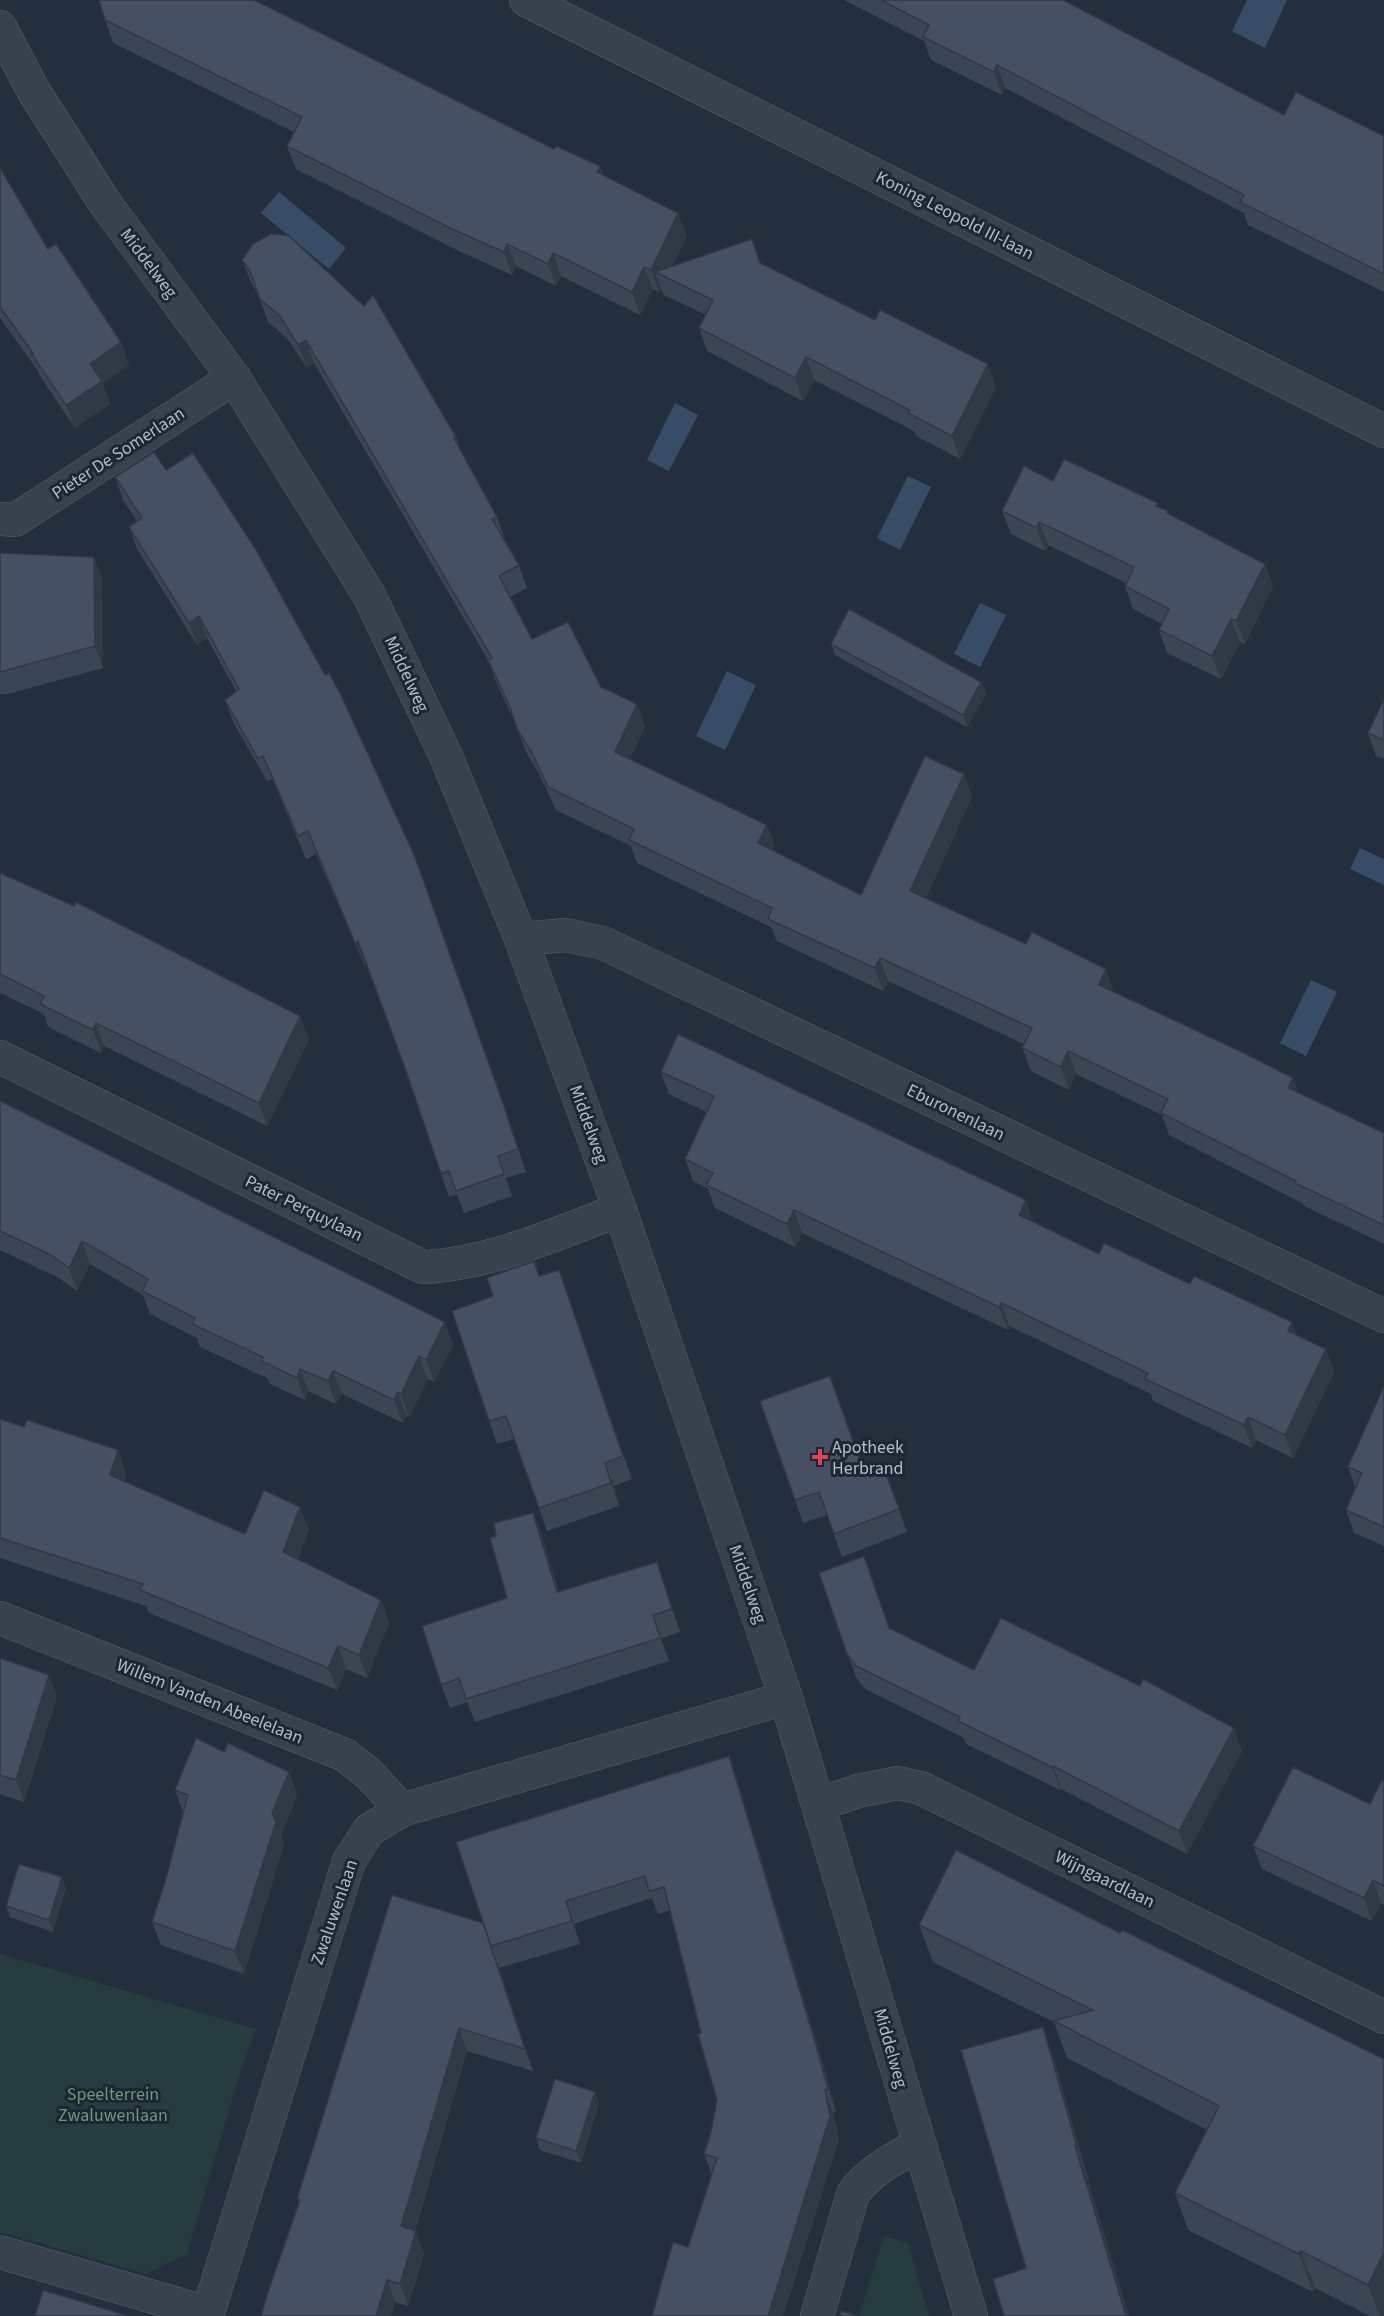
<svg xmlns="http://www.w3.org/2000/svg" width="1384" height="2316" viewBox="0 0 1384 2316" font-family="'Source Sans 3',sans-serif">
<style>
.green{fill:#263c3f}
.water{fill:#394c67}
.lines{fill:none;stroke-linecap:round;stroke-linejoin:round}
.minor-casing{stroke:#565f6c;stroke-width:34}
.tertiary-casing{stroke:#565f6c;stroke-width:34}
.minor{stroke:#38414e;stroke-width:33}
.tertiary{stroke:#38414e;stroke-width:33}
.wall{fill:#3b4654}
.shaded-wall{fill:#303945}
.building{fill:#455162;stroke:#303945;stroke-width:1.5}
.health-dot{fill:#e0444e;stroke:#1d2633;stroke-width:2}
.labels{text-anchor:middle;stroke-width:6;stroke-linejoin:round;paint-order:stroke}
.street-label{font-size:18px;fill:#b4bcc9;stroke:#1d2633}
.poi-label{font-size:18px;fill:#b4bcc9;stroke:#1d2633;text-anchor:start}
.park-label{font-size:18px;fill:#6b9a76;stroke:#1d2633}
</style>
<rect width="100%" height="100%" fill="#242f3e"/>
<!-- green -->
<g class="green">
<polygon points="0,1954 256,2029 240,2073 187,2254 146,2274 0,2232"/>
<polygon points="884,2236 908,2243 929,2316 859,2316"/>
</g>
<!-- water -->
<g class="water">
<polygon points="1247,0 1287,0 1265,48 1232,31"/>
<polygon points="279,192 346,248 329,269 261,213"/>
<polygon points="675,403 698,415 669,471 647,460"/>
<polygon points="908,476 931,487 900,550 877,538"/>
<polygon points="980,603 1006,615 980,667 954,654"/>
<polygon points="727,671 756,685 725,750 696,736"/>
<polygon points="1360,848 1384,859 1384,885 1350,869"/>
<polygon points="1311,980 1337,992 1306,1056 1280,1043"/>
</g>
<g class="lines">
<!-- minor casing -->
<g class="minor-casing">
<g id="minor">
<polyline points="0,27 33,90 105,203 234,378 369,595 446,756 521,939 620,1210 786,1698 971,2316"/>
<polyline points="0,519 15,520 234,378"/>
<polyline points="521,939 566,935 603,943 1384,1316"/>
<path d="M0,1057L423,1267C492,1264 556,1233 620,1210"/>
<polyline points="0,1618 345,1755 368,1773 402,1810"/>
<polyline points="819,1804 858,1791 898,1783 921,1788 1384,2017"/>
<polyline points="0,2252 208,2313"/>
<polyline points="207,2316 349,1861 369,1830 402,1810 786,1698"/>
<path d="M817,2316L853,2194C869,2171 895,2158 919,2145"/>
</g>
</g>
<!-- tertiary casing -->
<g class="tertiary-casing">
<polyline id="tertiary" points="526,0 1384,431"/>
</g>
<!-- minor -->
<use href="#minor" class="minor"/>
<!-- tertiary -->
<use href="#tertiary" class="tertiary"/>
</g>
<!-- wall -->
<g class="wall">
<polygon points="844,0 1063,0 1284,115 1384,136 1384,292 1248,225 1244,213 1005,88 1002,95 931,60 924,41"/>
<polygon points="105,20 554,149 600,166 603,175 678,213 687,236 672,266 761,263 996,387 960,459 916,436 914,431 814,380 803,401 707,351 699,328 706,315 664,295 661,288 659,292 653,289 640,315 561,276 556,286 516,266 512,275 461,252 296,169 287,146 294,132 113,43"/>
<polygon points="0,168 48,249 121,342 129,365 103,384 110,404 75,428 40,376 38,371 0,318"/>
<polygon points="242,260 456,437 461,452 497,517 505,540 519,565 527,588 510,597 532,639 601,687 637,704 645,726 630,759 767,825 775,847 773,851 861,895 964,774 972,797 926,898 1114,992 1293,1078 1298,1092 1384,1133 1384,1244 1304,1206 1302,1203 1169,1135 1162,1115 1076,1074 1069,1090 1031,1071 1022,1048 1024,1044 888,981 883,991 777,941 771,927 637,863 631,846 556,810 539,774 526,752 516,725 496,682 488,660 314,363 307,368 287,338 268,322 258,294 251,282"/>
<polygon points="154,452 511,1126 526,1172 506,1178 512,1196 464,1213 457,1194 449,1197 407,1074 366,964 365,967 316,854 306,859 272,779 267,781 233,722 225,700 236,691 207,638 197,645 137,549 129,527 137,521 123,500 115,477"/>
<polygon points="1053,481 1159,507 1169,514 1265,564 1273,587 1245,644 1240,642 1221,679 1167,653 1159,630 1162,624 1133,609 1125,586 1126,583 1048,545 1045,551 1011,534 1002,511"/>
<polygon points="0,553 94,557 102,579 103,668 8,694 0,694"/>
<polygon points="831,644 981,682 986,694 967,727 835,655"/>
<polygon points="1384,699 1384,759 1376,756 1368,733"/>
<polygon points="0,873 309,1039 267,1126 104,1046 101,1053 48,1027 44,1014 0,993"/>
<polygon points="661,1072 1034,1223 1099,1254 1297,1336 1326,1349 1334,1372 1293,1458 1256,1440 1252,1448 1153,1401 1151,1394 1009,1326 1008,1330 802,1233 795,1247 715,1208 708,1189 693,1181 685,1159 706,1112 669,1094"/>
<polygon points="0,1101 445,1322 453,1345 434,1382 428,1379 409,1417 406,1415 403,1423 342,1394 336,1404 308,1391 305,1400 270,1384 267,1378 200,1347 197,1338 150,1314 143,1295 90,1264 77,1291 59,1278 0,1250"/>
<polygon points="559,1270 632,1479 614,1486 619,1506 547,1531 514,1439 497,1444 489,1421 493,1296 539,1276"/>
<polygon points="1384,1386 1384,1546 1354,1533 1346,1510 1355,1487 1348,1467"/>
<polygon points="760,1401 865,1475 884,1468 907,1532 842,1557 827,1515 803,1523"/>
<polygon points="0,1419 126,1473 124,1481 245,1534 309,1530 298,1559 381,1600 389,1623 367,1678 346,1669 337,1690 149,1613 146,1606 0,1558"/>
<polygon points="533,1513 542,1536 559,1592 665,1585 680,1632 661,1638 669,1661 475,1722 467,1702 450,1708 441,1685 507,1598 496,1536"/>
<polygon points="819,1573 890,1629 974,1670 1140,1686 1234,1728 1242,1751 1187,1854 1061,1789 1060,1790 966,1744 964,1738 865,1689 856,1677"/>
<polygon points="0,1658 49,1675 57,1696 24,1802 0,1794"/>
<polygon points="224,1752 289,1772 297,1795 281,1836 284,1845 244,1974 161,1945 152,1922 165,1882 183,1812 175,1790"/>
<polygon points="729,1756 737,1779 824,2067 836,2112 833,2113 839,2139 783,2316 652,2316 688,2247 712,2175 704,2154 710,2136 717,2100 701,2033 670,1910 658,1914 652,1898 574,1924 580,1944 499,1968 493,1950 533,2071 467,2051 415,2231 424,2254 408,2306 395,2302 391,2316 261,2316 299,2204 297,2199 483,1923"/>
<polygon points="1384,1781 1384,1905 1381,1903 1372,1921 1262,1869 1253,1846 1370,1804"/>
<polygon points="62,1877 66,1888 53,1932 10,1917 6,1906"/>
<polygon points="919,1925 1120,1933 1384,2059 1384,2316 1370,2316 1315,2288 1313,2292 1188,2230 1175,2193 1207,2130 1067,2058 1054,2022 933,1962"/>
<polygon points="1043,2027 1055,2062 1089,2181 1088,2180 1129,2316 1004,2316 1026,2268"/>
<polygon points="595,2092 599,2103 581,2163 540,2150 536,2138"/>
</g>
<!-- shaded-wall -->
<g class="shaded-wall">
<polygon points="997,65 1005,88 1002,95 994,72"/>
<polygon points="600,166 608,189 597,172"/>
<polygon points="678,213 687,236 666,277 655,272 661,288 659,292 651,270"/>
<polygon points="507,244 516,266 512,275 504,252"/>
<polygon points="553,253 561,276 556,286 548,264"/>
<polygon points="644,267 653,289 640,315 632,292"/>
<polygon points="306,340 314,363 307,368 298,345"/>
<polygon points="121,342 129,365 103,384 110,404 75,428 66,405 90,364"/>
<polygon points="806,357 814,380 803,401 795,378"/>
<polygon points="988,364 996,387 960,459 952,436"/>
<polygon points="1039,522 1048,545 1045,551 1037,528"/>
<polygon points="94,557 102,579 103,668 95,646"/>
<polygon points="1265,564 1273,587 1245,644 1236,621"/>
<polygon points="199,616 207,638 197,645 189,623"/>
<polygon points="1231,619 1240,642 1221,679 1212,656"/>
<polygon points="981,682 986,694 967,727 963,715"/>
<polygon points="637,704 645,726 623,774 615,752"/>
<polygon points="964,774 972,797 919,913 910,891"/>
<polygon points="767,825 775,847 766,866 758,843"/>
<polygon points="415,857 511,1126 526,1172 518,1149"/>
<polygon points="358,941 366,964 365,967 356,945"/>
<polygon points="880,958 888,981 883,991 875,968"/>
<polygon points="1106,969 1114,991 1107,1007 1099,985"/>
<polygon points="300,1016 309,1039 267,1126 259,1103"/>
<polygon points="96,1023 104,1046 101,1053 93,1030"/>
<polygon points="1068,1051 1076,1074 1069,1090 1061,1067"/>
<polygon points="1293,1078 1301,1101 1288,1088"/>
<polygon points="1026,1200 1034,1222 1019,1215"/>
<polygon points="794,1210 802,1233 795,1247 787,1224"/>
<polygon points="82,1241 90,1264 77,1291 69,1268"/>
<polygon points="1001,1303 1009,1326 1008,1330 999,1307"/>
<polygon points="445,1322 453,1345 434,1382 426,1360"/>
<polygon points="1292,1322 1301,1345 1288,1331"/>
<polygon points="1326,1349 1334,1372 1293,1458 1285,1435"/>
<polygon points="419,1356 428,1379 409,1417 401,1394"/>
<polygon points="300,1369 308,1391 305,1400 297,1378"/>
<polygon points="333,1371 342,1394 336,1404 328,1381"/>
<polygon points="398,1392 406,1415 403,1423 394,1400"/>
<polygon points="1248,1417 1256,1440 1252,1448 1244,1425"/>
<polygon points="118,1450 126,1473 118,1498 110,1475"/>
<polygon points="605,1463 614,1486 619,1506 611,1483"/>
<polygon points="300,1507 309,1530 292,1575 283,1552"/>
<polygon points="533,1513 542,1536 566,1615 557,1592"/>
<polygon points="657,1562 665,1585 680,1632 672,1609"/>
<polygon points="381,1600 389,1623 367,1678 359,1655"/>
<polygon points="653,1615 669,1661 660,1638"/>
<polygon points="338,1646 346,1669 337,1690 328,1668"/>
<polygon points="49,1675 57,1696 24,1802 16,1780"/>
<polygon points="1234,1728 1242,1751 1187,1854 1179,1831"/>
<polygon points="729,1756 737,1779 824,2067 836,2112 828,2089"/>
<polygon points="1053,1766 1061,1789 1060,1790 1052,1767"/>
<polygon points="289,1772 297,1795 281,1836 284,1845 244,1974 235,1951 272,1813"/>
<polygon points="62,1877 66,1888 53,1932 49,1920"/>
<polygon points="1373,1880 1381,1903 1372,1921 1364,1898"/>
<polygon points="566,1901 574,1924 580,1944 572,1921"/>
<polygon points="483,1923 491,1946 533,2071 525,2049"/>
<polygon points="1043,2027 1055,2062 1089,2181 1077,2147"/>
<polygon points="459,2028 467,2051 409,2249 401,2226"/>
<polygon points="825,2090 833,2113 839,2139 783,2316 768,2316"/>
<polygon points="595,2092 599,2103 581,2163 576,2151"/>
<polygon points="1075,2146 1088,2180 1129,2316 1126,2316"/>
<polygon points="416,2231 424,2254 408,2306 400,2284"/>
<polygon points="1301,2251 1315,2288 1313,2292 1299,2254"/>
<polygon points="1384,2252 1384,2316 1380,2316 1368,2285"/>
<polygon points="387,2280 395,2302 391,2316 376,2316"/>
</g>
<!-- building -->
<g class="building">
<polygon points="99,0 254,0 554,149 556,146 600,166 597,172 678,213 651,270 644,267 632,292 553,253 548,264 507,244 504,252 452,229 287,146 302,117 105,20"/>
<polygon points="881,0 1063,0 1284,115 1296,92 1384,136 1384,274 1240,202 1244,195 997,65 994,72 923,37 929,25"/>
<polygon points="0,168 48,249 56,244 121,342 90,364 102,381 66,405 31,353 33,353 0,307"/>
<polygon points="271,234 288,235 364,306 373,295 456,437 454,438 497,517 492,519 519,565 499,576 532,639 568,622 601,687 637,704 615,752 767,825 758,843 861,895 925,756 964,774 910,891 1026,944 1032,932 1106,969 1099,985 1246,1054 1293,1078 1288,1088 1384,1133 1384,1225 1295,1183 1296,1181 1161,1113 1168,1099 1068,1051 1061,1067 1022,1048 1032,1028 880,958 875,968 768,919 772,908 629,840 634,829 548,787 531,751 517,729 510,707 488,660 492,658 306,340 298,345 279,315 260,299 250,271 242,260 253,244"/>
<polygon points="752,239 760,263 875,320 880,310 988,364 952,436 908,413 910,410 806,357 795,378 699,328 713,300 655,272"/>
<polygon points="154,452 166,470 193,453 255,548 325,675 329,673 341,695 415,857 503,1103 518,1149 498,1156 504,1174 456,1191 449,1171 441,1174 405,1068 358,941 356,945 308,831 298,836 263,756 258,759 225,700 239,689 199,616 189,623 129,527 142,518 115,477"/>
<polygon points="1064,459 1158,503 1156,506 1168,511 1167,513 1265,564 1236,621 1231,619 1212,656 1159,630 1169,609 1125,586 1134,567 1039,522 1037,528 1002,511 1024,466 1053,481"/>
<polygon points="0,553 94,557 95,646 0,672"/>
<polygon points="849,609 981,682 963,715 831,644"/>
<polygon points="1384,699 1384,740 1368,733"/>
<polygon points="0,873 74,906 76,902 300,1016 259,1103 96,1023 93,1030 40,1004 44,996 0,974"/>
<polygon points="678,1034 1026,1200 1019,1215 1099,1254 1104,1243 1190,1284 1194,1276 1292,1322 1288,1331 1326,1349 1285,1435 1248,1417 1244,1425 1145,1379 1148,1373 1001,1303 999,1307 794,1210 787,1224 706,1185 713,1173 685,1159 714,1096 661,1072"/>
<polygon points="0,1101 445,1322 426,1360 419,1356 401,1394 398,1392 394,1400 333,1371 328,1381 300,1369 297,1378 261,1361 263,1357 192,1324 195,1318 142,1291 148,1279 82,1241 69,1268 51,1255 0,1231"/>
<polygon points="534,1261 539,1276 559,1270 623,1456 605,1463 611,1483 539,1508 506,1416 489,1421 452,1311 493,1296 487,1278"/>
<polygon points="830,1376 865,1475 884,1468 899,1509 834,1534 819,1492 795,1500 760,1401"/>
<polygon points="1384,1386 1384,1527 1346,1510 1362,1473 1348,1467"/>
<polygon points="0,1419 24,1427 27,1420 118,1450 110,1475 245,1534 264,1490 300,1507 283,1552 381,1600 359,1655 338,1646 328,1668 140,1590 143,1584 0,1538"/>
<polygon points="533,1513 557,1592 657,1562 672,1609 653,1615 660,1638 466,1699 459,1678 441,1685 422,1626 507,1598 490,1538 496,1536 494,1523"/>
<polygon points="864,1556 889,1628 974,1670 1001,1618 1140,1686 1143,1679 1234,1728 1179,1831 1053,1766 1052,1767 958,1721 960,1717 856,1666 847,1654 819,1573"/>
<polygon points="0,1658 49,1675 16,1780 0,1775"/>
<polygon points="196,1738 224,1752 228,1743 289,1772 272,1813 276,1822 235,1951 152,1922 165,1882 188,1795 175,1790"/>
<polygon points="729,1756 816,2045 828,2089 825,2090 830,2116 768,2316 652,2316 673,2242 688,2247 717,2158 704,2154 710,2136 717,2100 698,2034 701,2033 664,1887 649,1891 645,1876 566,1901 572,1921 491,1946 456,1842"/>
<polygon points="1293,1767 1370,1804 1382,1780 1384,1781 1384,1886 1373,1880 1364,1898 1253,1846"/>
<polygon points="956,1850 1120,1933 1122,1930 1384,2059 1384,2252 1368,2285 1301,2251 1299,2254 1175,2193 1219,2106 1054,2021 1093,2010 919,1925"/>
<polygon points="19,1864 62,1877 49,1920 6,1906"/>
<polygon points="392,1895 483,1923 525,2049 459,2028 401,2226 416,2231 400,2284 387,2280 376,2316 261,2316 268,2292 300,2200 297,2199"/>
<polygon points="1043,2027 1077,2147 1075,2146 1126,2316 1004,2316 993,2279 1026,2268 961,2050"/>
<polygon points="555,2079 595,2092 576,2151 536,2138"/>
<polygon points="43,2290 125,2315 125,2316 35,2316"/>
<polygon points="841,2311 858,2316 840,2316"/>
</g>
<!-- markers -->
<path class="health-dot" d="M817 1448h6v6h6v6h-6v6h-6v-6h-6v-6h6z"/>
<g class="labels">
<!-- street labels -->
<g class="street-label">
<text transform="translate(955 215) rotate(27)" y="6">Koning Leopold III-laan</text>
<text transform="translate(149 263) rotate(53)" y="6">Middelweg</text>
<text transform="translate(118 453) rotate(-33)" y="6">Pieter De Somerlaan</text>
<text transform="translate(407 674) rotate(65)" y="6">Middelweg</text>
<text transform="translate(956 1112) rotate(26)" y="6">Eburonenlaan</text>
<text transform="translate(589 1124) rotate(70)" y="6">Middelweg</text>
<text transform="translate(304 1208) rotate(26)" y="6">Pater Perquylaan</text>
<text transform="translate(748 1584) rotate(71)" y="6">Middelweg</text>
<text transform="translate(210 1701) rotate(22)" y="6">Willem Vanden Abeelelaan</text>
<text transform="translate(1105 1879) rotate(26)" y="6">Wijngaardlaan</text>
<text transform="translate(334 1912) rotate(-71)" y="6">Zwaluwenlaan</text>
<text transform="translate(891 2048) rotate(74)" y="6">Middelweg</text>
</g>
<!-- poi labels -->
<g class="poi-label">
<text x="832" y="1453">Apotheek<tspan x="832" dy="21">Herbrand</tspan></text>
</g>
<!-- park labels -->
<g class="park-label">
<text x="113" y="2100">Speelterrein<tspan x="113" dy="21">Zwaluwenlaan</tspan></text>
</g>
</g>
</svg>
